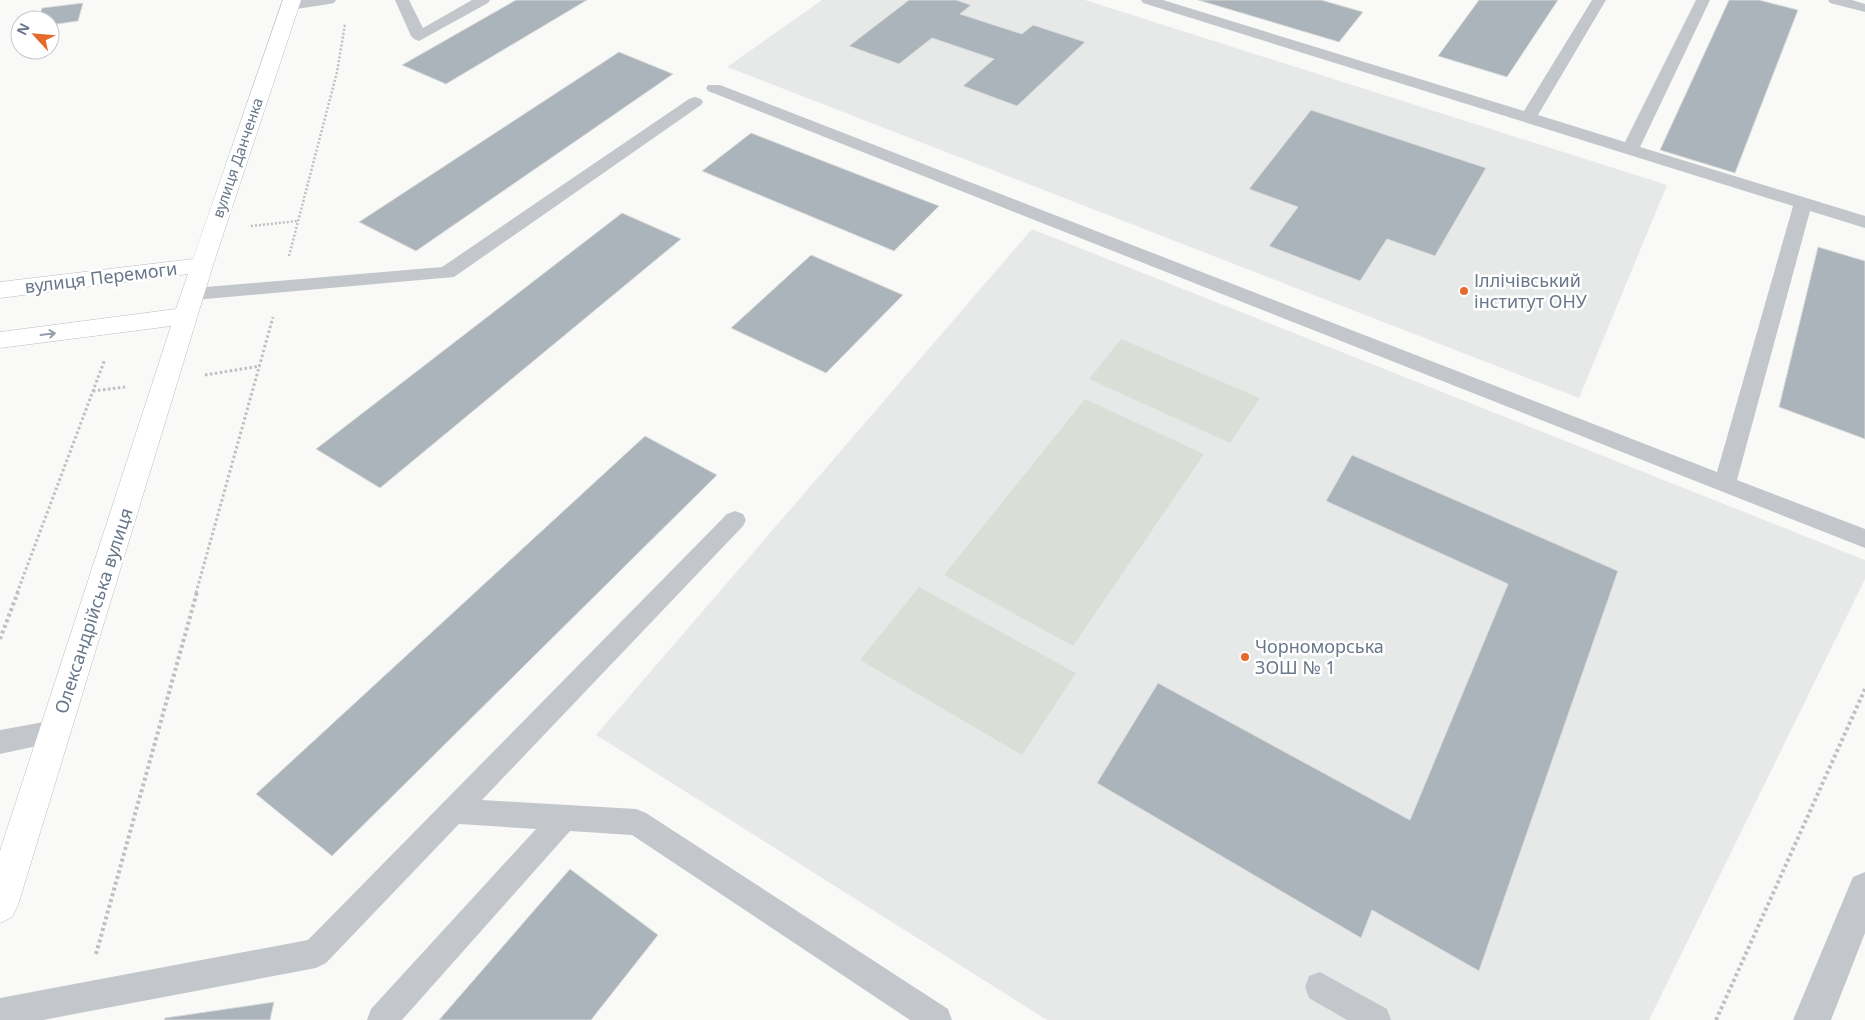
<svg xmlns="http://www.w3.org/2000/svg" width="1865" height="1020" viewBox="0 0 1865 1020" font-family="'Noto Sans',sans-serif">
<style>
.built{fill:#e7e9e9}
.green{fill:#d9dfd7}
.building{fill:#abb3bb;stroke:#dbdcda}
.lines{fill:none;stroke-linecap:round;stroke-linejoin:round}
.secondary-casing{stroke:#b8bcc2;stroke-width:1}
.path-far2{stroke:#bdc0c3;stroke-width:2.5;stroke-dasharray:2 2;stroke-linecap:butt}
.path-far1{stroke:#bdc0c3;stroke-width:3;stroke-dasharray:2.5 2.5;stroke-linecap:butt}
.path{stroke:#bdc0c3;stroke-width:4;stroke-dasharray:3 3;stroke-linecap:butt}
.lane{fill:#c3c7cc;fill-rule:evenodd}
.street{fill:#c3c7cc;fill-rule:evenodd}
.secondary{fill:#fff;fill-rule:evenodd}
.oneway{stroke:#95a0ac}
.poi-dot{fill:#e56a2c;stroke:#fff;stroke-width:2}
.labels{text-anchor:middle;stroke-width:5;stroke-linejoin:round;paint-order:stroke}
.far-street-label{font-size:15px;fill:#687789;stroke:#fff}
.street-label{font-size:18px;fill:#687789;stroke:#fff}
.poi-label{font-size:18px;fill:#687789;stroke:#fff;text-anchor:start}
</style>
<rect width="100%" height="100%" fill="#f9faf8"/>
<!-- built -->
<g class="built">
<polygon points="822,0 1085,0 1667,185 1579,398 727,67"/>
<polygon points="1032,229 1865,560 1865,579 1649,1020 1047,1020 596,735"/>
</g>
<!-- green -->
<g class="green">
<polygon points="1121,339 1260,398 1230,443 1089,379"/>
<polygon points="1085,399 1204,454 1073,646 944,575"/>
<polygon points="919,587 1076,673 1022,755 860,660"/>
</g>
<!-- building -->
<g class="building">
<polygon points="516,0 587,0 446,84 402,65"/>
<polygon points="909,0 956,0 971,5 960,14 1022,34 1033,25 1085,42 1017,106 963,86 994,59 932,38 899,64 849,46"/>
<polygon points="1198,0 1321,0 1363,12 1339,42"/>
<polygon points="1479,0 1558,0 1507,77 1438,56"/>
<polygon points="1729,0 1759,0 1798,10 1735,173 1660,150"/>
<polygon points="83,3 78,21 50,25 50,20 38,20 42,8"/>
<polygon points="619,52 673,74 416,251 359,222"/>
<polygon points="1311,110 1486,168 1435,256 1387,239 1360,281 1269,246 1298,207 1249,189"/>
<polygon points="751,133 939,206 894,251 702,171"/>
<polygon points="622,213 681,239 380,488 316,449"/>
<polygon points="1818,247 1865,261 1865,439 1779,407"/>
<polygon points="811,255 903,295 826,373 731,328"/>
<polygon points="645,436 717,475 332,856 256,794"/>
<polygon points="1352,455 1618,571 1479,971 1372,910 1361,938 1097,783 1158,683 1410,820 1508,584 1326,501"/>
<polygon points="570,869 658,935 591,1020 439,1020"/>
<polygon points="274,1002 270,1020 164,1020 165,1018"/>
</g>
<g class="lines">
<!-- secondary casing -->
<g class="secondary-casing">
<polygon id="secondary" points="283,0 301,0 213,265 18,905 12,917 0,923 0,851 171,326 0,348 0,332 176,309 188,274 0,298 0,282 193,259"/>
</g>
<!-- path-far2 -->
<g class="path-far2">
<polyline points="251,226 298,221"/>
<polyline points="289,256 337,72 345,24"/>
</g>
<!-- path-far1 -->
<g class="path-far1">
<polyline points="205,375 260,366"/>
<polyline points="93,391 125,387"/>
<polyline points="17,593 105,359"/>
<polyline points="196,593 273,317"/>
</g>
<!-- path -->
<g class="path">
<polyline points="0,639 18,592"/>
<polyline points="96,954 197,592"/>
<polyline points="1716,1020 1865,689"/>
</g>
<!-- lane -->
<g class="lane">
<polygon points="301,0 336,0 334,3 329,4 290,10 285,9 283,6 285,3"/>
<polygon points="395,0 409,0 423,28 472,0 490,0 488,3 419,41 414,39 411,36"/>
<polygon points="1141,0 1163,0 1524,111 1592,0 1606,0 1538,115 1625,142 1696,0 1710,0 1640,147 1865,216 1865,228 1810,211 1737,480 1865,529 1865,548 708,91 706,88 708,85 720,85 1717,472 1793,206 1143,3"/>
<polygon points="1828,0 1852,0 1865,4 1865,12 1830,3"/>
<polygon points="695,97 701,99 703,102 701,105 454,277 194,300 187,299 184,294 187,289 194,288 442,267 689,99"/>
<polygon points="735,511 743,514 746,520 743,526 482,800 636,809 646,813 948,1009 952,1020 910,1020 632,835 570,831 402,1020 367,1020 371,1009 536,829 459,824 326,963 316,968 43,1020 0,1020 0,998 308,940 727,514"/>
<polygon points="55,720 64,724 68,732 64,740 0,754 0,730"/>
<polygon points="1320,972 1387,1009 1391,1020 1347,1020 1309,998 1305,987 1309,976"/>
</g>
<!-- street -->
<polygon class="street" points="1865,872 1865,933 1831,1020 1793,1020 1853,877"/>
<!-- secondary -->
<use href="#secondary" class="secondary"/>
</g>
<!-- one-way arrows -->
<defs><path id="oneway-shaft" d="M-6 0H5M1.5-3L5.5 0L1.5 3" fill="none" stroke-width="1.6" stroke-linecap="round" stroke-linejoin="round" transform="scale(1.25)"/></defs>
<use class="oneway" href="#oneway-shaft" transform="translate(48 334) rotate(-7)"/>
<!-- markers -->
<g class="poi-dot">
<circle cx="1464" cy="291" r="5"/>
<circle cx="1245" cy="657" r="5"/>
</g>
<g class="labels">
<!-- far-street labels -->
<g class="far-street-label">
<text transform="translate(238 158) rotate(-71)" y="5">вулиця Данченка</text>
</g>
<!-- street labels -->
<g class="street-label">
<text transform="translate(101 278) rotate(-7)" y="6">вулиця Перемоги</text>
<text transform="translate(94 611) rotate(-72)" y="6">Олександрійська вулиця</text>
</g>
<!-- poi labels -->
<g class="poi-label">
<text x="1474" y="287">Іллічівський<tspan x="1474" dy="21">інститут ОНУ</tspan></text>
<text x="1255" y="653">Чорноморська<tspan x="1255" dy="21">ЗОШ № 1</tspan></text>
</g>
</g>
<!-- north arrow -->
<g transform="translate(35 35) rotate(296)"><circle r="24" fill="#ffffff" stroke="#c3c9d0"/>
<path d="M0-4L9 19L0 12L-9 19Z" fill="#e56a2c"/>
<text y="-8" font-size="14" font-weight="bold" text-anchor="middle" fill="#687789">N</text>
</g>
</svg>
